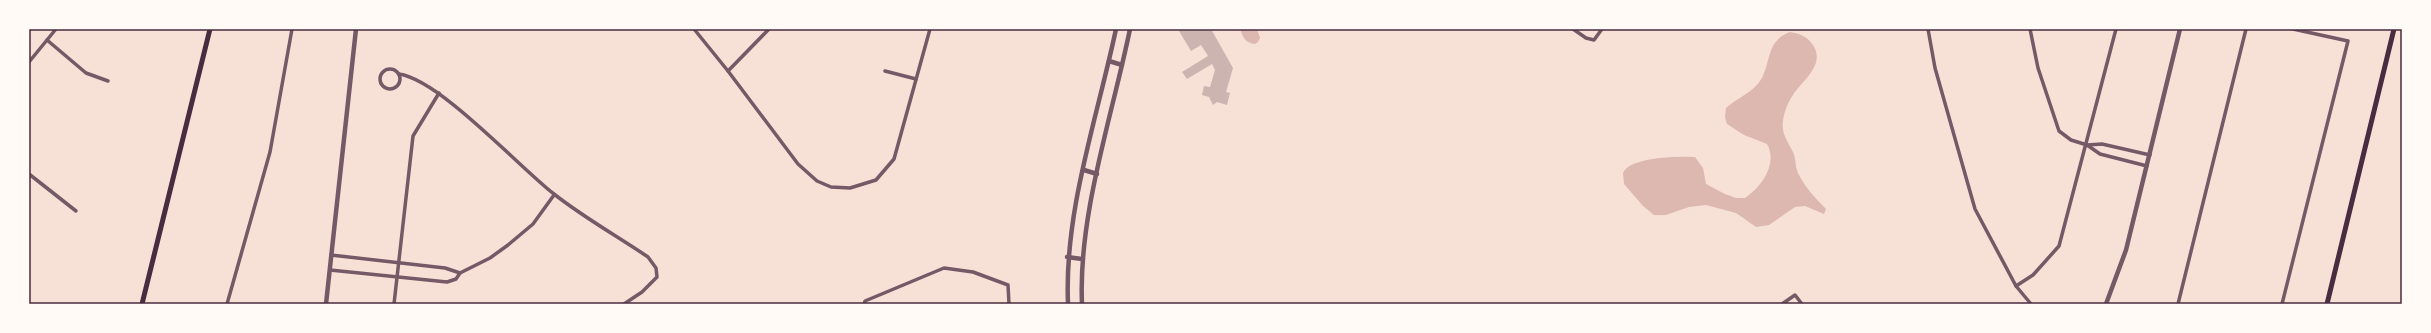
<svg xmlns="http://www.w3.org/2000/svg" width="2431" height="333" viewBox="0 0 2431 333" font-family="Arial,sans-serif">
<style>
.water{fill:#dcb8b0}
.building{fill:#ccb4b1}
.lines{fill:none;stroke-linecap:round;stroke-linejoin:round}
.minor{stroke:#755966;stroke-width:3.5}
.tertiary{stroke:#755966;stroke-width:4.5}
.secondary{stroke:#4a2c40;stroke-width:5}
.neatline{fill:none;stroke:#4a2c40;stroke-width:1.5}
</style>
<rect width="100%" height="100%" fill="#f7e1d7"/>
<!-- water -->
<g class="water">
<path d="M1240,29H1257L1260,38L1258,42L1255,44C1245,43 1243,37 1240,29Z"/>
<path d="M1790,32C1800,34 1807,36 1813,45C1826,65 1802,81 1793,95C1788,102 1784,112 1783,121C1781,133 1788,142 1793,152C1796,159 1795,166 1798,173C1804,186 1816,199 1826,209L1824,214L1805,206L1795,207L1769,225L1756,227L1736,213L1706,205L1689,207L1666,215H1654L1643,206L1624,184L1623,173C1629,157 1680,156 1695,157L1703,168L1706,184L1725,194L1736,198H1745C1762,187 1778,163 1767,144L1744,135L1727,124L1725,117L1726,108C1738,97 1753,93 1762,78C1771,60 1767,40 1790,32Z"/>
</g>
<!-- building -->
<polygon class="building" points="1181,29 1211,29 1233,68 1226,92 1230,93 1227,105 1217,102 1213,105 1209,97 1202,95 1204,86 1210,87 1215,70 1212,64 1187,79 1182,72 1208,56 1201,45 1191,51 1179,31"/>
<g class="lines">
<!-- minor -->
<g class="minor">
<polyline points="694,29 728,71 798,164 817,181 831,187 850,188 876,180 894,159 930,29"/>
<polyline points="1573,29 1586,38 1594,40 1602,29"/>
<polyline points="1928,29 1935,68 1975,209 2016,286 2031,304"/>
<polyline points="2030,29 2038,68 2059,131 2071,140 2087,145 2100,154 2147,166"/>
<polyline points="47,40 86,73 108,81"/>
<polyline points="29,62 56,29"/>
<circle cx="390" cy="79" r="10"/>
<polyline points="728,71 769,29"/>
<polyline points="885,71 916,79"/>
<path d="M399,74C440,80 518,166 554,194C583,217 617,236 648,257L656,268L657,277L642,292L624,304"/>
<polyline points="2087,145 2102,144 2150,155"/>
<polyline points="29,174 76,211"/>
<polyline points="331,255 445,268 460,273"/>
<polyline points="330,270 447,282 456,279 460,273 490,258 508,245 533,224 554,195"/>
<polyline points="2016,286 2033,275 2059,246 2116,29"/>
<polyline points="227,304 270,152 292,29"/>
<polyline points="394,304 413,136 439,93"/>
<polyline points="864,304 865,301 944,268 973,272 1008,285 1009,304"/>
<polyline points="1782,304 1795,295 1802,304"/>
<polyline points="2178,304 2246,29"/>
<polyline points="2282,304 2348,41 2293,29"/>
</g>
<!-- tertiary -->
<g class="tertiary">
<polyline points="1109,61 1122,65"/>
<polyline points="1084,170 1097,174"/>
<polyline points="1067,257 1082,259"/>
<polyline points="326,304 356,29"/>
<path d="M1068,304C1064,211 1097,119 1116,29"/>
<path d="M1082,304C1078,215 1112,117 1130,29"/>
<polyline points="2106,304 2126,250 2180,29"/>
</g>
<!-- secondary -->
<g class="secondary">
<polyline points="142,304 210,29"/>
<polyline points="2327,304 2394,29"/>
</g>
</g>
<!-- border -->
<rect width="2431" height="333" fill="none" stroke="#fffaf5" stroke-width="60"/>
<rect x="30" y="30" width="2371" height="273" class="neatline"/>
</svg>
